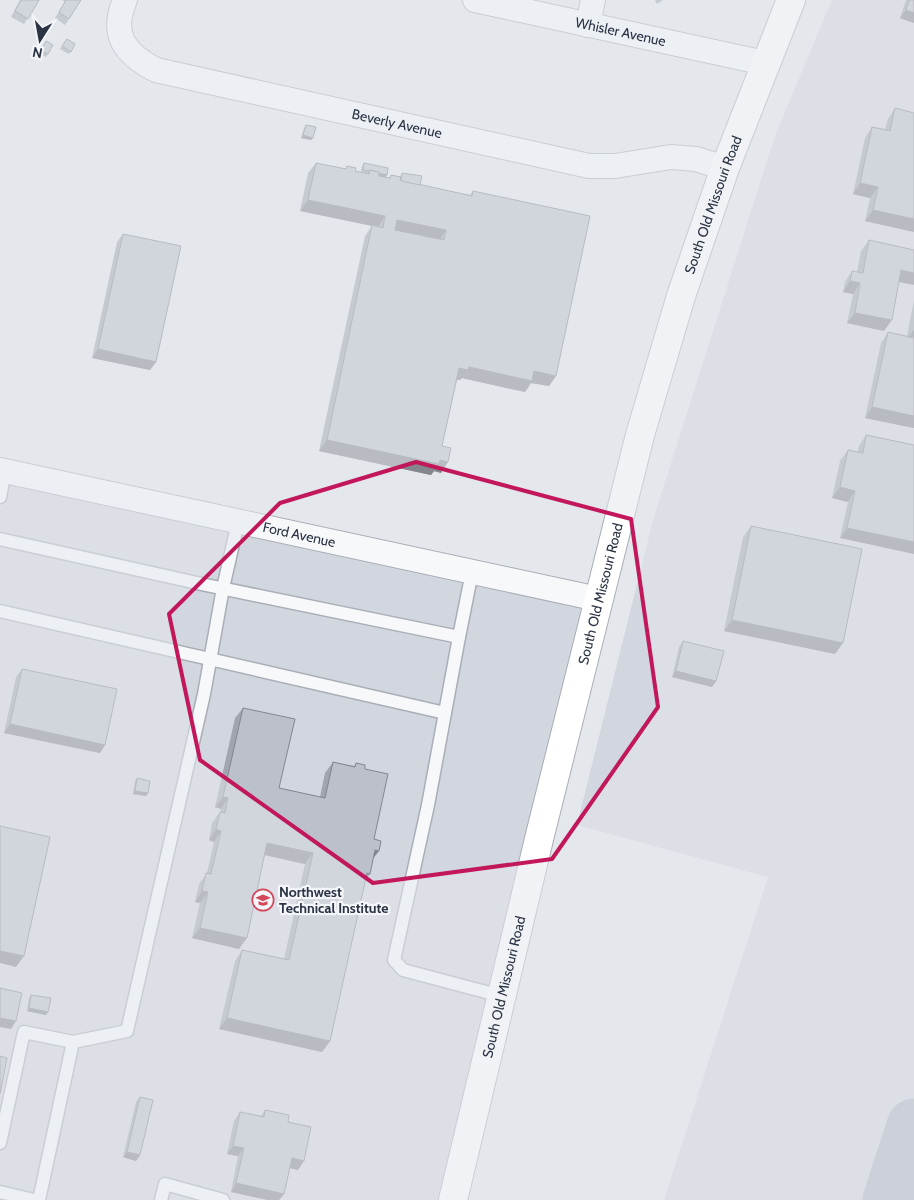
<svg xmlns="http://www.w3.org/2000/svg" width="914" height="1200" viewBox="0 0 914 1200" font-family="Cabin,sans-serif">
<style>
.built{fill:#d2d6de}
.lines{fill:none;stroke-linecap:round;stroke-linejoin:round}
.taxiway{stroke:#b0b6c1;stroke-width:55}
.lane-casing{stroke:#a9aeb7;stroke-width:15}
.street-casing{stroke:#a9aeb7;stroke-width:26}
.secondary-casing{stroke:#a9aeb7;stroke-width:30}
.lane{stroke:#f7f8fa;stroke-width:12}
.street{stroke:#f7f8fa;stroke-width:24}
.secondary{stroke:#fff;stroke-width:28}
.wall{fill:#a1a5ae}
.shaded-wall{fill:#83868d}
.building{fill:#bbc0ca;stroke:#83868d;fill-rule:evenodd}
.marked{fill:none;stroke:#c2185b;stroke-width:4;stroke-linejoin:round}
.labels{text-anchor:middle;stroke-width:4.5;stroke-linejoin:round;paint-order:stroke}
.street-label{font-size:14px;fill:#2b3445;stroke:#f4f6f9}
.poi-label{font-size:14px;font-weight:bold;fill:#2b3445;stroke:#f4f6f9;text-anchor:start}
</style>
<rect width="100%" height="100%" fill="#e4e7ec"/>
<!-- built -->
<g class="built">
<polygon points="832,0 914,0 914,1200 664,1200 768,877 577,825 653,520 775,136"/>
<polygon points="0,470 598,599 453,1200 0,1200"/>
</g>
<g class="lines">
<!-- taxiway -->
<polyline class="taxiway" points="890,1200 914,1126"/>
<!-- lane casing -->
<g class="lane-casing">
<g id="lane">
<polyline points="0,497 5,471"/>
<polyline points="0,539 206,585 459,637 472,572"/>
<polyline points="0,611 445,713"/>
<polyline points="459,637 428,805 394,960 403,970 501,996"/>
<polyline points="0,1143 24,1032 73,1042"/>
<polyline points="0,1192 34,1200"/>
<polyline points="39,1200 73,1042 127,1031 204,694 223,588 238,522"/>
<polyline points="161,1200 165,1184 223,1200"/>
</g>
</g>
<!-- street casing -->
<g class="street-casing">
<g id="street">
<path id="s1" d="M125,0C110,35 125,54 156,70L589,166H615L671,157L696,159L725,168"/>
<path id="s2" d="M475,0L765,63"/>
<polyline points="588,25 593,0"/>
<path id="s3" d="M0,470L598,599"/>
</g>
</g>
<!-- secondary casing -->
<g class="secondary-casing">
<g id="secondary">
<path id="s4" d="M453,1200L540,835L640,435L681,296L725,168L791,0"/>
</g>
</g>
<!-- lane -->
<use href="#lane" class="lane"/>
<!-- street -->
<use href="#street" class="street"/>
<!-- secondary -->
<use href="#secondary" class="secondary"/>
</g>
<!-- wall -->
<g class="wall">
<polygon points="20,0 39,0 24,24 11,17"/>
<polygon points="62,0 81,0 65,25 55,18 65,2"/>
<polygon points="655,0 663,0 657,4"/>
<polygon points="906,0 914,0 914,23 900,18"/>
<polygon points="67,39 75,44 69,54 60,49"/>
<polygon points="46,41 48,54 46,57 39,54"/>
<polygon points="895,108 914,232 865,221 870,198 853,194 865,138 872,127 885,129 888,119"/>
<polygon points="306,125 313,138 311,140 301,138 304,128"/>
<polygon points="316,163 345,169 347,166 355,171 361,172 362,166 364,163 387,175 385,177 389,178 391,175 400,177 402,173 420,185 470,195 473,191 556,376 549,386 531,383 525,392 462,378 460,380 457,380 442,446 441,473 434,471 431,475 319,451 365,236 372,226 300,211 308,173"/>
<polygon points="123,234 156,362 150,370 92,358 117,242"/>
<polygon points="869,240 899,282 884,331 847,323 853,294 843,292 845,282 852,271 857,272 861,251"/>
<polygon points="914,300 914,428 865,418 881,343 888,332 907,336"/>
<polygon points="866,435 914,445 840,538 848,502 832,498 840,461 848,450 858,452 859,446"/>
<polygon points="751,526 835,654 724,631 743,537"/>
<polygon points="683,641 716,681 712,687 672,677 679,647"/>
<polygon points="22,669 105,745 100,753 4,733 16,677"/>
<polygon points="243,708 279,788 320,797 325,773 333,762 354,766 356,763 365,769 374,839 373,858 370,874 365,880 330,1041 322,1052 219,1029 235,961 242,950 284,959 305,864 265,855 239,949 192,938 200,903 195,902 199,884 207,873 214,842 209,840 212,823 220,812 221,809 215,807 235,718"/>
<polygon points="137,778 148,793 146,796 133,794 135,781"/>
<polygon points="31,995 46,1015 27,1011 29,998"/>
<polygon points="140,1097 140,1155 136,1161 123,1157 136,1102"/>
<polygon points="265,1110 288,1122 298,1170 290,1168 284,1194 279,1200 268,1200 231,1192 238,1156 227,1154 234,1121 240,1112 261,1116"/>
</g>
<!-- shaded-wall -->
<g class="shaded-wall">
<polygon points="906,10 914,13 914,23 900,18"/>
<polygon points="303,135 313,138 311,140 301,138"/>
<polygon points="369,172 387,175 385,178 368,175"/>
<polygon points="860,183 878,187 870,198 853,194"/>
<polygon points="308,200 385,216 378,227 300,211"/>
<polygon points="873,210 914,219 914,232 865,221"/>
<polygon points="397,220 446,230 439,241 389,231"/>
<polygon points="901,270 914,273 914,285 894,281"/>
<polygon points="850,281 860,283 853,294 843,292"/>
<polygon points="855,313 892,320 884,331 847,323"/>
<polygon points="914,330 914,342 906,340"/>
<polygon points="98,349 156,362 150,370 92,358"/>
<polygon points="469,367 534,371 556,376 549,386 531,383 525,392 462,378 460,380 452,378 459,368"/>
<polygon points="872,407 914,416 914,428 865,418"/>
<polygon points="327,440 440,460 448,462 441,473 434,471 431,475 319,451"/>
<polygon points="840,487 855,491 848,502 832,498"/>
<polygon points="847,528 914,542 914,554 840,538"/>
<polygon points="732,620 843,643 835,654 724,631"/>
<polygon points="676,671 716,681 712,687 672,677"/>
<polygon points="10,724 105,745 100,753 4,733"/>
<polygon points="135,791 148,793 146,796 133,794"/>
<polygon points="223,797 228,798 221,809 215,807"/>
<polygon points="216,829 221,831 214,842 209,840"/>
<polygon points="267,843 313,853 305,864 260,854"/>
<polygon points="375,850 379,851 371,861"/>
<polygon points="202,891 208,892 200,903 195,902"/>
<polygon points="200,928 247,938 239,949 192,938"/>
<polygon points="0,951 24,956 16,967 0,963"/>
<polygon points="29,1008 48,1012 46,1015 27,1011"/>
<polygon points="0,1018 16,1021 11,1029 0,1027"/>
<polygon points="227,1018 330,1041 322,1052 219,1029"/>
<polygon points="233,1146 244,1148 238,1156 227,1154"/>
<polygon points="127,1152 140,1155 136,1161 123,1157"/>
<polygon points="292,1158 304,1161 298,1170 286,1167"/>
<polygon points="236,1183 284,1194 279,1200 268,1200 231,1192"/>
</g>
<!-- building -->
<g class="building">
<polygon points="21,0 39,0 28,19 15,11"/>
<polygon points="66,0 81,0 69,19 59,12"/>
<polygon points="909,0 914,0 914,13 906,10"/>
<polygon points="67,39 75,44 71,52 62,46"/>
<polygon points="46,41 53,45 48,54 41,51"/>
<polygon points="895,108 914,113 914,219 873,210 878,187 860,183 872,127 890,131"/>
<polygon points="306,125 316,127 313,138 303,135"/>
<path d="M316,163L346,169L347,166L356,168L355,171L369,174L370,170L379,172V176L390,178L391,175L401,177L400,180L472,196L473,191L590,216L556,376L534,371L532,381L469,367L468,370L459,368L442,446L451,448L448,462L440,460L439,464L327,440L372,225L383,228L385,216L308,200ZM397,220L446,230L444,240L395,230Z"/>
<polygon points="364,163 388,168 387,175 379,173 379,172 370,170 368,171 363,170"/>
<polygon points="402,173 422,176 420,185 401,181"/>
<polygon points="123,234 181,246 156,362 98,349"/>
<polygon points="869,240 914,250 914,273 901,270 892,320 855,313 860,283 850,281 852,271 863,273"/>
<polygon points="888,332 914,338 914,416 872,407"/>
<polygon points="866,435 914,445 914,542 847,528 855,491 840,487 848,450 863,453"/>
<polygon points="751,526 862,549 843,643 732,620"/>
<polygon points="683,641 724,651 716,681 676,671"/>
<polygon points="22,669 117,689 105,745 10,724"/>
<polygon points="243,708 295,719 279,788 325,798 333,762 355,767 356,763 365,765 365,769 388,774 374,839 381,841 379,851 375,850 370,874 367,873 330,1041 227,1018 242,950 289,960 313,853 267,843 247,938 200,928 208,892 202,891 206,873 211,874 221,831 216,829 220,812 225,813 228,798 223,797"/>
<polygon points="137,778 150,781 148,793 135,791"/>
<polygon points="0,826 50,837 24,956 0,951"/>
<polygon points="0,988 22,993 16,1021 0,1018"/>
<polygon points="31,995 51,998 48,1012 29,1008"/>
<polygon points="0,1056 7,1058 0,1094"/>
<polygon points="140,1097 153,1100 140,1155 127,1152"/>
<polygon points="265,1110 289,1115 288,1122 311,1127 304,1161 292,1158 284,1194 236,1183 244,1148 233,1146 240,1112 264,1117"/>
</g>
<!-- marked area -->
<path d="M0 0H914V1200H0ZM416,462L631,519L658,707L552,859L373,883L200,760L169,614L280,503Z" fill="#e4e7ec" fill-opacity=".55" fill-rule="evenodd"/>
<path class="marked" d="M416,462L631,519L658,707L552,859L373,883L200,760L169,614L280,503Z"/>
<!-- icons -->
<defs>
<g id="university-ring" transform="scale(1.125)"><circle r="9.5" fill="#f4f6f9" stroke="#d1495b" stroke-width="1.5"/><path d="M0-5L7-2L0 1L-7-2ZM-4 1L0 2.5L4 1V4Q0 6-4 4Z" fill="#d1495b"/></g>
</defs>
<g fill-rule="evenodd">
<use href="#university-ring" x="263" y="900"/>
</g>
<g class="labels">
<!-- street labels -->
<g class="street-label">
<text dy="5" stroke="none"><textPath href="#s2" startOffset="149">Whisler Avenue</textPath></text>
<text dy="5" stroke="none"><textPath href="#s1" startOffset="334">Beverly Avenue</textPath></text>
<text dy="5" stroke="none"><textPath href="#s4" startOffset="1029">South Old Missouri Road</textPath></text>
<text dy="5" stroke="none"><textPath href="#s3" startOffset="306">Ford Avenue</textPath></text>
<text dy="5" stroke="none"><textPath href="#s4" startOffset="624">South Old Missouri Road</textPath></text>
<text dy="5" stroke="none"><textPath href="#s4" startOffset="219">South Old Missouri Road</textPath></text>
</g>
<!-- poi labels -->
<g class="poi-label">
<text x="279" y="897">Northwest<tspan x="279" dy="16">Technical Institute</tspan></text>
</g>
</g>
<!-- north arrow -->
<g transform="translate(40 40) rotate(191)" stroke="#f4f6f9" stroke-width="4" paint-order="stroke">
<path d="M0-4L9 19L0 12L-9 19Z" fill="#2b3445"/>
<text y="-8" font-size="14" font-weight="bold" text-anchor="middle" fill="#2b3445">N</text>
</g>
</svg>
